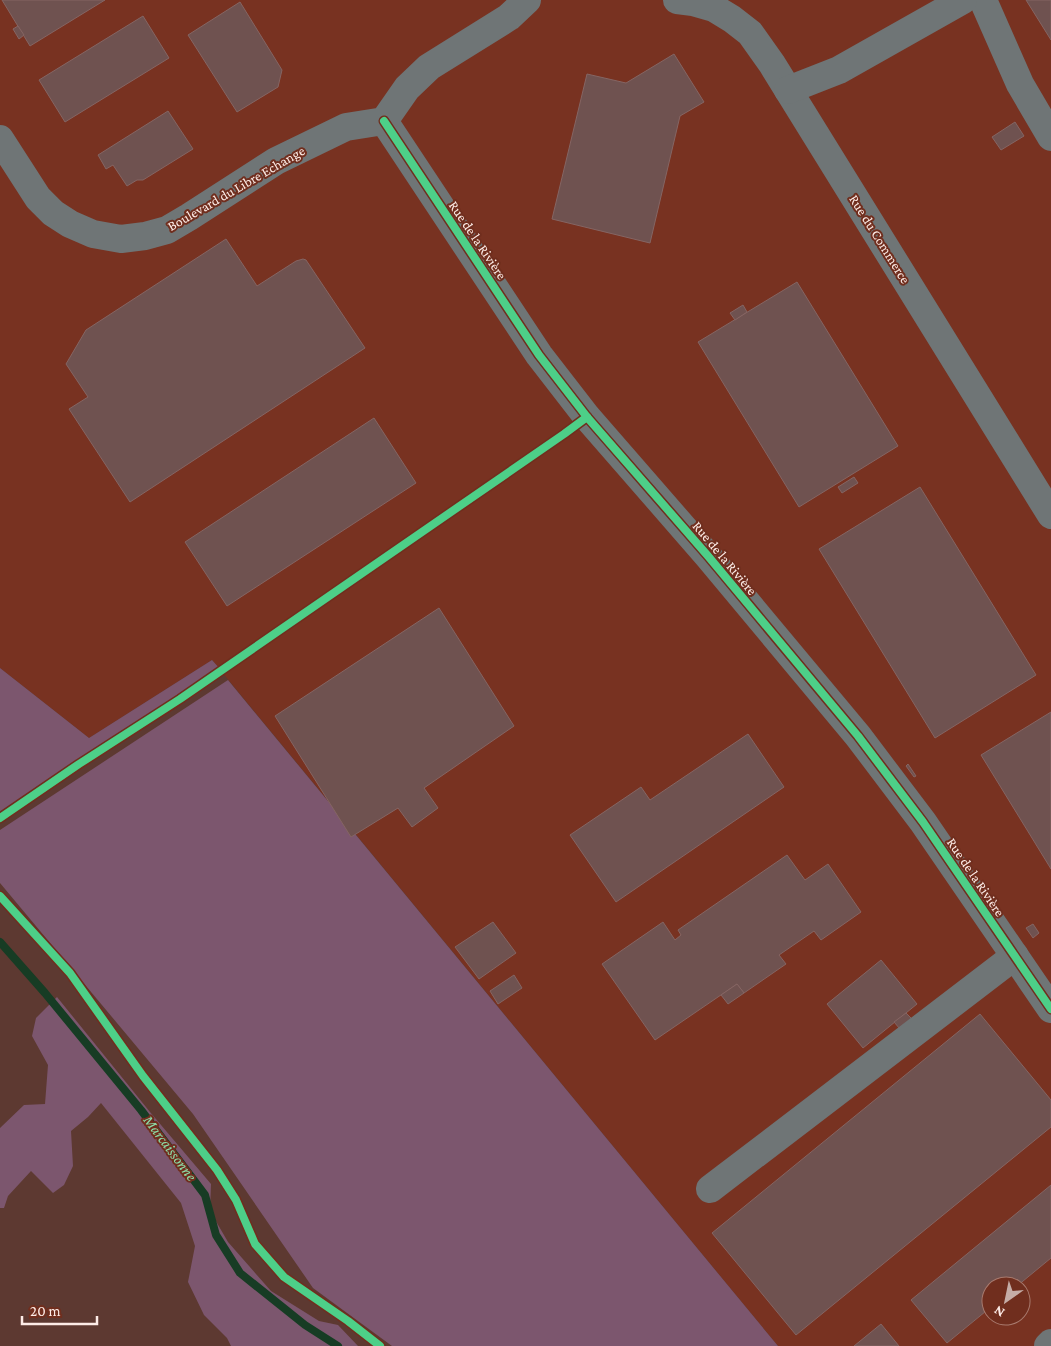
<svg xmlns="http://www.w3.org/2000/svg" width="1051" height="1346" viewBox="0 0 1051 1346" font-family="'Crimson Pro',serif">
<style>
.built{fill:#783221;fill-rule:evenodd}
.green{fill:#7c566e}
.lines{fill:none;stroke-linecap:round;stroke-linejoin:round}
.stream{stroke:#173c24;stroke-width:8}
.building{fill:#6f5250;stroke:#856563}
.minor{stroke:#6f7576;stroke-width:28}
.cycleway-casing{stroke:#702e1e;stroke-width:11}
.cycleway{stroke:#4dcf88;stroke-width:8}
.labels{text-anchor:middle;stroke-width:4;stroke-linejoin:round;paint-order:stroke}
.street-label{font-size:14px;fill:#fdece7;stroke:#702e1e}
.water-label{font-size:15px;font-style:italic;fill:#8ce0aa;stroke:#702e1e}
</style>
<rect width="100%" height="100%" fill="#5d3931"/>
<!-- built -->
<path class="built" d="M0,0H1051V1346H778L212,660L89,738L0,668ZM991,1286H1021V1316H991Z"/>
<!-- green -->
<g class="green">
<polygon points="212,660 220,669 0,814 0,668 89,738"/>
<polygon points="228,680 778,1346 392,1346 313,1288 193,1114 0,883 0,830"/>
<polygon points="57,997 150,1112 211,1184 210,1211 228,1242 271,1291 319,1321 338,1325 358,1346 231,1346 227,1338 204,1315 188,1282 195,1246 181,1203 101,1103 88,1117 71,1131 73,1166 64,1185 53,1193 31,1171 8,1196 4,1208 0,1208 0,1128 24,1105 45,1104 48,1065 32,1036 36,1018"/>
</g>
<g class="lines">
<!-- stream -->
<polyline class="stream" points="0,942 45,993 141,1110 205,1195 216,1235 240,1273 305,1325 338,1346"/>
</g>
<!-- building -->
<g class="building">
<polygon points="2,0 105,0 30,46"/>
<polygon points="1026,0 1051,0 1051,40"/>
<polygon points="240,2 282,70 278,87 237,112 188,35"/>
<polygon points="143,16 169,58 65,122 39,80"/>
<polygon points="18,26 24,35 19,39 13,29"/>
<polygon points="674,54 704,102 680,116 650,243 552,219 587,74 626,83"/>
<polygon points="168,111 193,149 143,180 137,180 127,186 113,165 106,169 98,155"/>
<polygon points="1015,122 1024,136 1001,150 992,137"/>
<polygon points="226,239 257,286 296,261 303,259 306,260 365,348 130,502 69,409 88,397 66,364 86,330"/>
<polygon points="797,282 898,446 799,507 698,342"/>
<polygon points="743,305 747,312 735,320 730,313"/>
<polygon points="374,418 416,483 227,606 185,542"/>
<polygon points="854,477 858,483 842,493 838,487"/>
<polygon points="920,487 1036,675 935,738 819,549"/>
<polygon points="439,608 514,726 424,788 438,808 412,827 398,808 351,837 275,716"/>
<polygon points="1051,712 1051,869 981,755"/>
<polygon points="748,734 784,787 616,902 570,835 641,787 650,800"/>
<polygon points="908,764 916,776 914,777 906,766"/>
<polygon points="787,855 805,880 828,864 861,912 821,940 814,931 779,955 786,964 744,993 737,984 655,1040 602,964 663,922 675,940 681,935 678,930"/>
<polygon points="493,922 516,953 479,979 455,947"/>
<polygon points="1033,924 1039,933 1033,938 1026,928"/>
<polygon points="881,960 917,1004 863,1048 827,1004"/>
<polygon points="514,975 522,988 498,1004 490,991"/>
<polygon points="737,984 744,993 728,1004 721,995"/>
<polygon points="906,1013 912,1019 900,1029 894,1022"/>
<polygon points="980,1014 1051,1100 1051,1127 796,1335 712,1233"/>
<polygon points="1051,1185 1051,1258 1017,1286 991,1286 991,1307 947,1343 911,1300"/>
<polygon points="881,1324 899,1346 854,1346"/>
</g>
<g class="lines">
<!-- minor -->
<g class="minor">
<polyline points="677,0 693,2 714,8 732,19 750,33 772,64 1051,515"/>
<polyline points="983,0 1020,84 1051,137"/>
<polyline points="788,90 839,70 963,0"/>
<polyline points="384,121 539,355 587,417 708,556 858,736 923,822 1051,1009"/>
<polyline points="0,139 38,198 53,213 70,224 93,234 121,239 145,236 167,230 189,217 276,161 346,127 384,121 407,88 429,67 509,17 527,0"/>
<polyline points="710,1189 1015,956"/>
<polyline points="1048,1346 1051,1343"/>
</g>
<!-- cycleway casing -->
<g class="cycleway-casing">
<g id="cycleway">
<polyline points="384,121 539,355 587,417 708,556 858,736 923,822 1051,1009"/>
<polyline points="0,818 79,764 180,699 564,434 587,417"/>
<polyline points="0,896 70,973 143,1076 217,1170 236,1200 255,1244 284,1277 348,1321 380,1346"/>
</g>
</g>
<!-- cycleway -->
<use href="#cycleway" class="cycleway"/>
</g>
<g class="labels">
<!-- street labels -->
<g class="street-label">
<text transform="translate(236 188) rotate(-30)" y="5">Boulevard du Libre Echange</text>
<text transform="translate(880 239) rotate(58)" y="5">Rue du Commerce</text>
<text transform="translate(478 240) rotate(56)" y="5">Rue de la Rivière</text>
<text transform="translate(725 558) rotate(50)" y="5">Rue de la Rivière</text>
<text transform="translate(976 877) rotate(56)" y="5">Rue de la Rivière</text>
</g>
<!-- water labels -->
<g class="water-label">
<text transform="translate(170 1148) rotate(53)" y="5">Marcaissonne</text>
</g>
</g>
<!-- north arrow -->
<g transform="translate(1006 1301) rotate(213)"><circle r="24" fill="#702e1e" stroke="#a87a6e"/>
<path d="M0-4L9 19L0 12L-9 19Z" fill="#c5ada7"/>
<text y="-8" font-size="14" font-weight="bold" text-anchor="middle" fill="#fdece7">N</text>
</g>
<!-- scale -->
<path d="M22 1316v8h75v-8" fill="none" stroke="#fdece7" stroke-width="2.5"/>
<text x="30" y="1316" font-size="15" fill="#fdece7" stroke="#702e1e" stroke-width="4" paint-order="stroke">20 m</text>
</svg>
